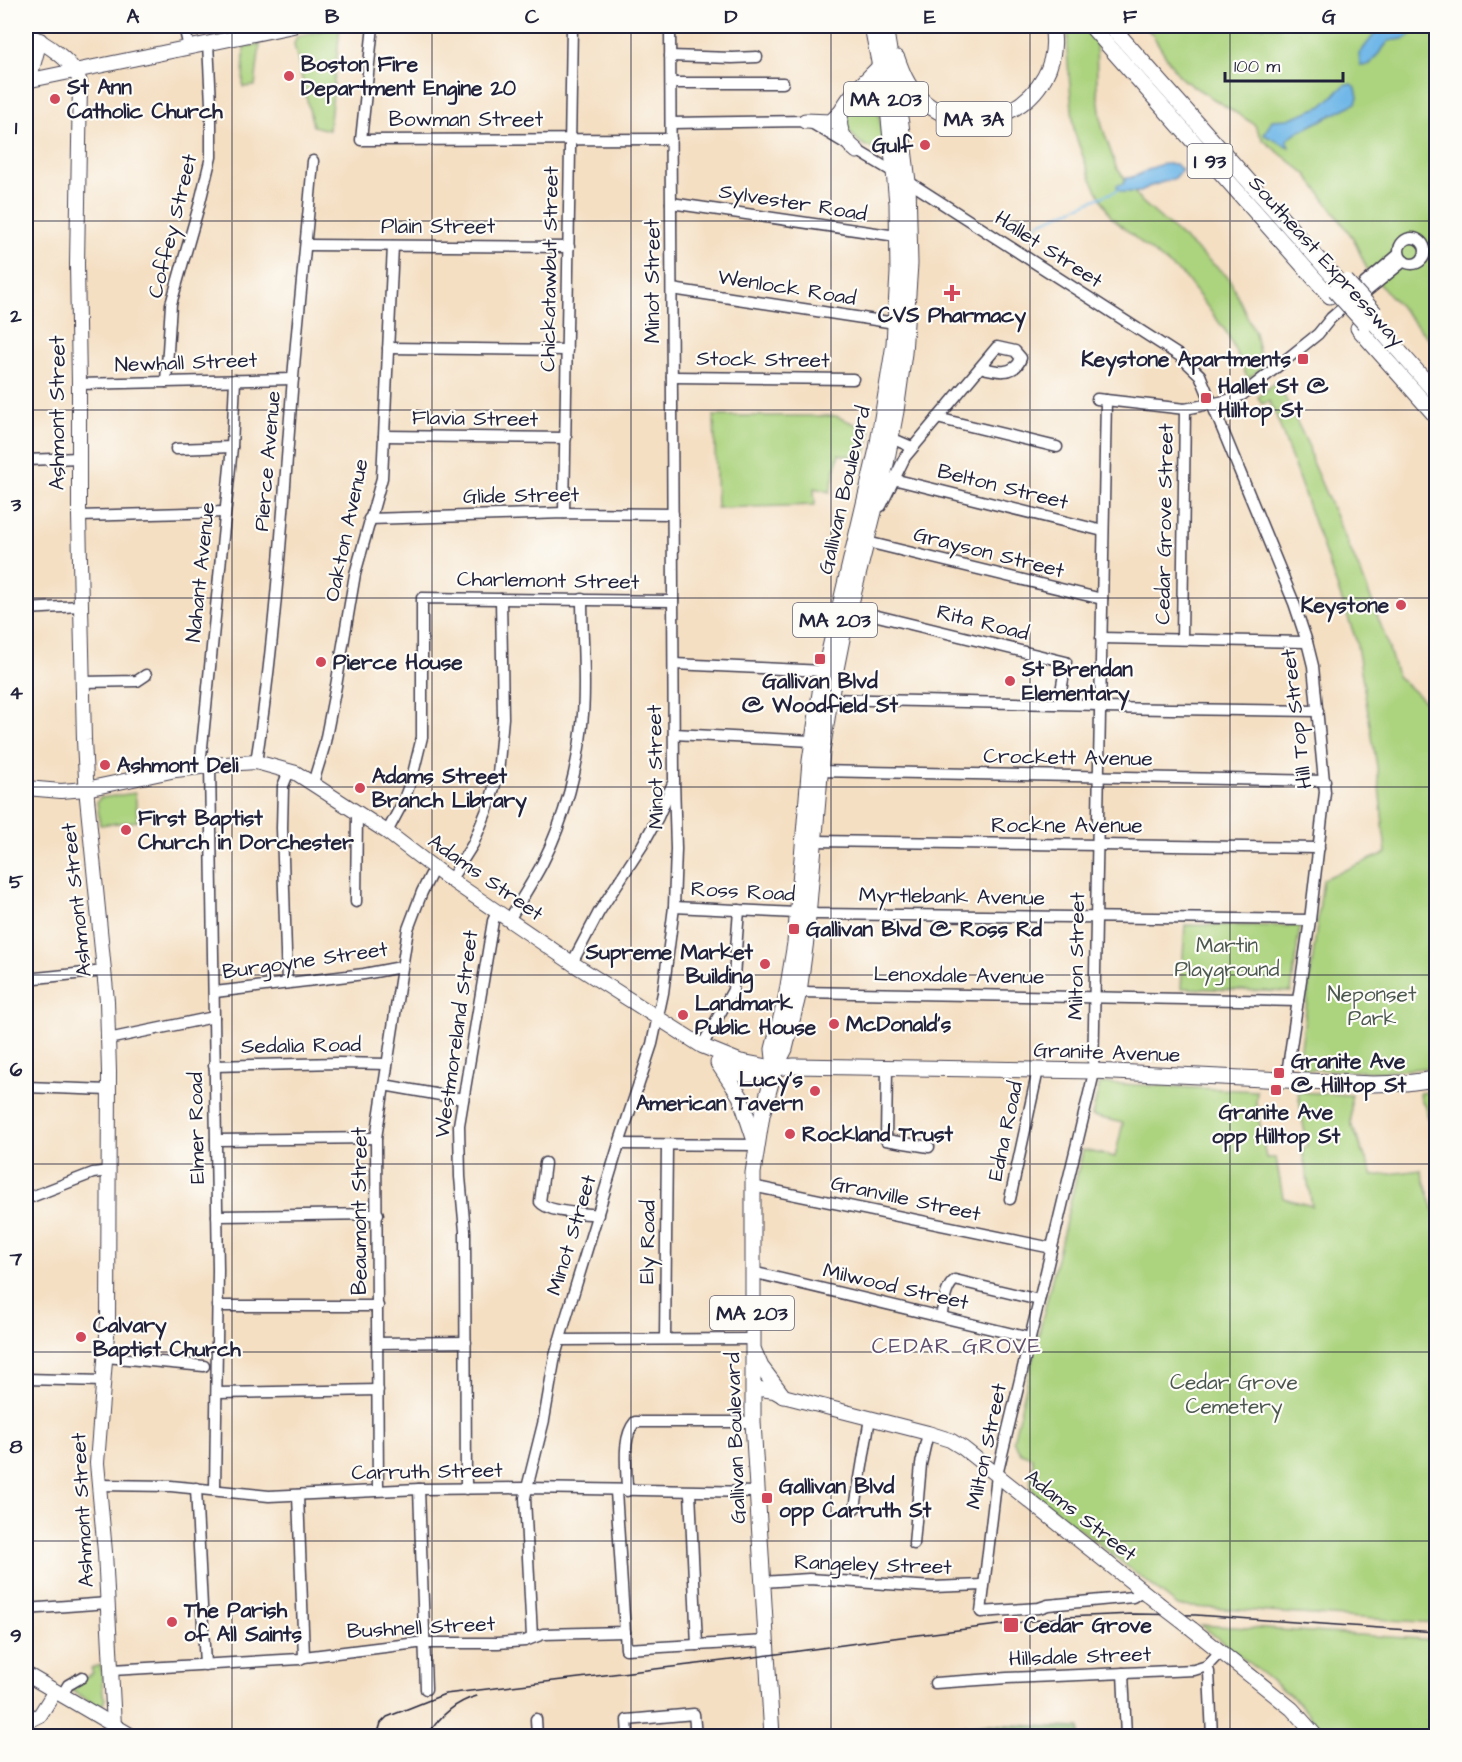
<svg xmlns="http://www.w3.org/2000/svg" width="1462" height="1762" viewBox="0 0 1462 1762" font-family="'Architects Daughter',sans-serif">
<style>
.green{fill:#acd37e;stroke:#677a5c;stroke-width:1.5}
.forest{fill:#89b56d;stroke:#566c54;stroke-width:1.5}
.water{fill:#71b8e8;stroke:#4a6d92;stroke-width:1.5}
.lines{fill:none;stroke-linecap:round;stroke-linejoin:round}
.stream{stroke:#71b8e8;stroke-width:2}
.minor-casing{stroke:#423e4f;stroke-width:13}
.major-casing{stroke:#423e4f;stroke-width:16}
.highway-casing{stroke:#423e4f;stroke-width:17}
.minor{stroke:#fff;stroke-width:10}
.major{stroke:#fff;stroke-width:14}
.highway{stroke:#fff;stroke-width:15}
.tram{stroke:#22223b;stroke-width:1.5}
.major-bridge-casing{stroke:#423e4f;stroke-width:16;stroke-linecap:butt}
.highway-bridge-casing{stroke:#423e4f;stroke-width:17;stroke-linecap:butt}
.major-bridge{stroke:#fff;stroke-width:14}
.highway-bridge{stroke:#fff;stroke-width:15}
.grid{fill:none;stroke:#22223b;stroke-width:1.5;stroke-opacity:0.55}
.poi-dot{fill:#d1495b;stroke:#fdfcf7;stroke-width:2}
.labels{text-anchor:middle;stroke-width:4.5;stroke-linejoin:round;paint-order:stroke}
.shield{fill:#fdfcf7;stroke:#646373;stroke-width:1.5}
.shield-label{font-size:20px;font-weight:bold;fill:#22223b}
.poi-label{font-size:21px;font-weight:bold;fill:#22223b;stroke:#fdfcf7;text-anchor:start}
.street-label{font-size:21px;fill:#22223b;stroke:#fdfcf7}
.park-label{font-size:21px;fill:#4b574f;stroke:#fdfcf7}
.neighbourhood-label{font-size:22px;letter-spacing:1.5px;fill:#5f4e6d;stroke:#fdfcf7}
.neatline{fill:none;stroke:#22223b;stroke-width:2}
.grid-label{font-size:20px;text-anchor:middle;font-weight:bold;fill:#22223b}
</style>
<rect width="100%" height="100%" fill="#fdfcf7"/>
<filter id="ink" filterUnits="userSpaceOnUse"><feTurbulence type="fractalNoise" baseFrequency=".0167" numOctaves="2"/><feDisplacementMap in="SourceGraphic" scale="12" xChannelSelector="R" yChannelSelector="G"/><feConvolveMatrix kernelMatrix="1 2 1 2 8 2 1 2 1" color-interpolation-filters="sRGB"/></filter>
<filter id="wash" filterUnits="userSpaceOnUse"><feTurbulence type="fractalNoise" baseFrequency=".008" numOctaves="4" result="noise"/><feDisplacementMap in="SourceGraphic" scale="24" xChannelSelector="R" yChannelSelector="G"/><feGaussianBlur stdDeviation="1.35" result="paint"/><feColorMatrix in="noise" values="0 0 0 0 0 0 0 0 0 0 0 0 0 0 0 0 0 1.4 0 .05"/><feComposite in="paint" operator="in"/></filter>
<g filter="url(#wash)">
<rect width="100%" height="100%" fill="#f4dfc3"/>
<!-- green -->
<g class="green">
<polygon points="1069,26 1096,26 1097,88 1102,126 1116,167 1141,201 1229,278 1255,333 1262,367 1248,379 1227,333 1185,277 1146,247 1111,217 1091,179 1074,131 1067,52"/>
<polygon points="1144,26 1436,26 1436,347 1368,271 1353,238 1306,174 1263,140 1254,124 1183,80 1174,69 1152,34"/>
<polygon points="340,27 329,130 313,126 294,44 297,36"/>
<polygon points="260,44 255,86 243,87 244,47"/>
<path d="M874,78L884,151C864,149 855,140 844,124L846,113Z"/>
<polygon points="1277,381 1309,447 1312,462 1365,583 1386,639 1397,676 1422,699 1436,709 1436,1067 1380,1072 1305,1069 1299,1063 1323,879 1386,853 1377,767 1356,640 1276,415 1269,401 1262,404 1258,397"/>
<polygon points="714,416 836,416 871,431 864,460 839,454 830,492 814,488 815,505 717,508"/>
<polygon points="135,793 138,821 100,825 97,802 100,798"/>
<polygon points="1185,925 1300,926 1291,992 1181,988"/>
<path d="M1100,1083L1257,1091L1256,1102L1266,1158H1276L1283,1198L1312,1206L1302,1148L1307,1147L1298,1092L1351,1095V1123L1373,1176L1421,1170L1436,1217V1623L1178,1606L1036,1495C1024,1479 1037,1472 1032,1457L1021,1453L1013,1441L1083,1150L1115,1157L1123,1123L1092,1116Z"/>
<polygon points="1436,1091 1436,1157 1426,1107 1421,1100 1420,1093"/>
<polygon points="1201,1625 1436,1640 1436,1736 1327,1736 1298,1702"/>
<polygon points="101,1665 103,1694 105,1699 103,1704 98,1706 71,1690 74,1685 93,1673 91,1668"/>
</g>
<!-- forest -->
<polygon class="forest" points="985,1724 1080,1728 1080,1736 942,1736 934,1730"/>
<!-- water -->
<g class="water">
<path d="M1381,26H1416C1409,42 1403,38 1389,41L1370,64L1364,66L1360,65L1359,54Z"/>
<polygon points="1346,84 1351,84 1356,88 1358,97 1356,103 1294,134 1287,140 1289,147 1264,135 1272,120 1288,119 1322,106"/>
<path d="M1166,164H1176L1182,170L1175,178L1148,187L1141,192H1121L1117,188V185L1123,184L1126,178C1142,178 1150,164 1166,164Z"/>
</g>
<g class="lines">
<!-- stream -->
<polyline class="stream" points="1028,235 1039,223 1118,190"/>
</g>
</g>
<g filter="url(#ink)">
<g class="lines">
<!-- minor casing -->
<g class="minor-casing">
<g id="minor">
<polyline points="184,26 189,48"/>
<polyline points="373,26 361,140 671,139"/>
<polyline points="670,56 732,58 757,57"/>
<polyline points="671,83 783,83"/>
<polyline points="671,123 805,121 813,124 895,173 1180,356 1200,375 1294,603 1307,642 1313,666 1325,792 1310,920 1286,1080"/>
<polyline points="671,203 903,237"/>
<circle cx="1412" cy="251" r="13"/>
<polyline points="306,245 569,247"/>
<polyline points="672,289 895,323"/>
<polyline points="1355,297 1366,292 1404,261"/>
<polyline points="388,348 567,350"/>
<polyline points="672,377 853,379"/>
<polyline points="166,382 171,304 199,206 211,157 211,104 208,43"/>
<polyline points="79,384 293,379"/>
<polyline points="1097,399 1185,409 1225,401 1242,395 1318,334 1331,318 1355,297 1365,283 1399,254"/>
<polyline points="1106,400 1093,1077 997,1475 981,1612 1039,1608 1048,1605 1133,1597 1143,1590"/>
<polyline points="937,418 1057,447"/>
<polyline points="384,436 566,438"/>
<polyline points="891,438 912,447"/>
<polyline points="176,449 232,447"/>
<polyline points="26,460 79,458"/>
<polyline points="893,479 1103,531"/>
<path d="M881,506L905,457L997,347L1015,351L1021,358C1015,377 994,371 980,367"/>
<polyline points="564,513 572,26"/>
<polyline points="79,516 225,512"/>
<polyline points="369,519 564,513 673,514"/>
<polyline points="867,542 1102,599"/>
<polyline points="26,609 80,606"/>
<polyline points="849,609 1066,662 1059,703"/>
<polyline points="1101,638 1307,642"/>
<polyline points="1182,639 1185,409"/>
<polyline points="674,664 824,671"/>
<polyline points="83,682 137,681 146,675"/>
<polyline points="825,699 1100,705"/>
<polyline points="1100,708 1318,711"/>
<polyline points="674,734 812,741"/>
<path d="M256,762C276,636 283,506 293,378C299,306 307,234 313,161"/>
<polyline points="210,766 218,1270 215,1489"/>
<polyline points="200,767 232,447 235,380"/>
<polyline points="816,771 1325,781"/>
<polyline points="313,783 324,747 336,686 355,574 382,478 393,246"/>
<polyline points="387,832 402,804 412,778 422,737 422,598 673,601"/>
<polyline points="815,841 1319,848"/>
<polyline points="451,879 473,844 489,805 498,774 503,718 501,599"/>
<polyline points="356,902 357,813"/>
<polyline points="674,907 817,914 1310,920"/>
<path d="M509,920C520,901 532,883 542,864C565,819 579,765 583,714C586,677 582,637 582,599"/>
<polyline points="572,963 599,912 642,846 658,817 673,783"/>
<polyline points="26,979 105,971"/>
<polyline points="287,983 282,828 283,786 289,771"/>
<polyline points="215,992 364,974 401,967"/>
<polyline points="799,992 1298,1001"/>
<polyline points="108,1039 214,1017"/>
<polyline points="702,1046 733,990 739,910"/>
<polyline points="214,1066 338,1063 387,1064"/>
<polyline points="887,1067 886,1140 929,1147"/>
<polyline points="384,1085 463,1099"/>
<polyline points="26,1087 109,1090"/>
<polyline points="216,1140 376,1138"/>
<polyline points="619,1144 756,1145"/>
<path d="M545,1163L540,1202C548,1213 584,1213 598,1215"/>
<polyline points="752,1186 1052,1248"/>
<polyline points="26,1199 93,1173 109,1171"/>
<polyline points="1010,1199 1038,1070"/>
<polyline points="217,1216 378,1214"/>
<polyline points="752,1272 1030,1338"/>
<polyline points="217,1306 378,1306"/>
<path d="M941,1316C944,1305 945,1287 955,1280L1039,1300"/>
<polyline points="665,1339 667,1145"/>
<polyline points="560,1340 752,1339"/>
<polyline points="378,1343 466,1342"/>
<polyline points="106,1357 204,1366"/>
<polyline points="26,1379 103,1381"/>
<polyline points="217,1393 378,1390"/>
<polyline points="98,1485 171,1486 269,1496 419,1489 527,1488 757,1492"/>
<polyline points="196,1488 205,1665"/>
<polyline points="419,1489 426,1689"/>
<polyline points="466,1489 465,1231 460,1177 459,1125 493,921 497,912"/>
<polyline points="378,1490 376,1138 408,929 422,892 434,868"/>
<polyline points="616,1491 626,1649 766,1641"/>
<path d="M627,1491C627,1470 621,1438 635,1422H753"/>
<polyline points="690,1492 697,1645"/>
<polyline points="298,1495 304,1657"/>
<polyline points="855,1508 870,1418"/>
<polyline points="914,1544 921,1464 928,1433"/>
<polyline points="762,1582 809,1579 933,1587 983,1585"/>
<polyline points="26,1609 108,1603"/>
<polyline points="532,1637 525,1498 527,1488 544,1420 555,1356 566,1318 619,1144 652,1044 663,993 674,907 676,849 674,780 670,26"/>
<polyline points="1207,1666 1209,1672 1212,1736"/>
<polyline points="112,1670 300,1659 304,1657 417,1643 498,1643 525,1641 543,1634 625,1632"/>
<polyline points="1123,1673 1126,1736"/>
<polyline points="935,1683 1007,1678 1194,1670 1207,1666 1220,1652"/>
<polyline points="62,1695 68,1685 82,1677"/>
<polyline points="536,1719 537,1736"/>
<polyline points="628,1736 627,1720 694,1714 696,1736"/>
</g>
</g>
<!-- major casing -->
<g class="major-casing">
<g id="major">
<path d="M26,34C44,42 76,62 80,83L77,264L79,384V516L84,740L87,798L107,1001L109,1072L108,1322L97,1463L105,1552L114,1726"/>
<polyline points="26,81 293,26"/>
<polyline points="29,81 40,40"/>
<polyline points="26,788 61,791 86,789 176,770 225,764 256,762 296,773 387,832 442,874 572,963 702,1046 739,1061 775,1068"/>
<path d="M718,1064C742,1078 750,1078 775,1068"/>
<polyline points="753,1388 774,1391 783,1396 928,1433 950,1440 963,1448 1158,1603"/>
<polyline points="1192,1629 1292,1709 1316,1736"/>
<polyline points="26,1674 132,1736"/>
<polyline points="26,1722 40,1715 55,1691"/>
</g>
</g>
<!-- highway casing -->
<g class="highway-casing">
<g id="highway">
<polyline points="1091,26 1330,296"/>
<polyline points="1111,26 1341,285"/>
<path d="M897,58C902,72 907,85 917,95C970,152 1067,102 1052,26"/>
<polyline points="805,121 831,122 841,112"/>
<path d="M857,151C816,119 857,91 881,65"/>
<polyline points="1370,318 1436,393"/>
<polyline points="1358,328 1436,416"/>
<polyline points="718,1063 740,1096 755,1141"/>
<polyline points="775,1068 773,1049 786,998 795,943 810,761 821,686 877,449 894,344 898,273 897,203 888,108 872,26"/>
<polyline points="775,1068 794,1066 1093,1071 1373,1084 1406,1083 1436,1079"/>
<polyline points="754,1351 761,1367 783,1396"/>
<polyline points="772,1736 753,1422 753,1173 762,1115 775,1068 785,1049 799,992 806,940 822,752 830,699 842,639 886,464 896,411 904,353 910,264 908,182 901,124 885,26"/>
</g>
</g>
<!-- minor -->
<use href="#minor" class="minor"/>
<!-- major -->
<use href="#major" class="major"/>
<!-- highway -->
<use href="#highway" class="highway"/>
<!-- tram -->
<g class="tram">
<polyline points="377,1736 381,1723 387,1717 445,1694 748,1658 901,1637 1064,1617 1133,1614 1196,1615 1436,1632"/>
<path d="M427,1736C439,1717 454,1702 477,1696"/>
</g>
<!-- major-bridge casing -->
<g class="major-bridge-casing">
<polyline id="major-bridge" points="1158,1603 1192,1629"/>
</g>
<!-- highway-bridge casing -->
<g class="highway-bridge-casing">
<g id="highway-bridge">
<polyline points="1346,281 1375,313"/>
<polyline points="1335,291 1364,323"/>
</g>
</g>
<!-- major-bridge -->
<use href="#major-bridge" class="major-bridge"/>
<!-- highway-bridge -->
<use href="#highway-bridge" class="highway-bridge"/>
</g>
</g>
<!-- grid -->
<path class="grid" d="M232,26V1736M432,26V1736M631,26V1736M831,26V1736M1030,26V1736M1230,26V1736M26,221H1436M26,410H1436M26,598H1436M26,787H1436M26,975H1436M26,1164H1436M26,1352H1436M26,1541H1436"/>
<!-- markers -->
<g class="poi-dot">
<circle cx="289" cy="76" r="6"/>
<circle cx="55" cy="99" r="6"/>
<circle cx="925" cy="145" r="6"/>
<path d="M949 284h6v6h6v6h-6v6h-6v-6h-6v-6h6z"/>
<rect x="1297" y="353" width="12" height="12" rx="3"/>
<rect x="1200" y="392" width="12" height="12" rx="3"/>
<circle cx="1401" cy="605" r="6"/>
<rect x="814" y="653" width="12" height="12" rx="3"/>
<circle cx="321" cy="662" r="6"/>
<circle cx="1010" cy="681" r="6"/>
<circle cx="105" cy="765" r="6"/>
<circle cx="360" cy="788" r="6"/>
<circle cx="126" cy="830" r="6"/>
<rect x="788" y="923" width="12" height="12" rx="3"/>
<circle cx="765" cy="964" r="6"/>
<circle cx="683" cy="1015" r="6"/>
<circle cx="834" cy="1024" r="6"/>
<rect x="1273" y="1067" width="12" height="12" rx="3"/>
<rect x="1270" y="1084" width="12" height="12" rx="3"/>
<circle cx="815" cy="1091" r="6"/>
<circle cx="790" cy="1134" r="6"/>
<circle cx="81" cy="1337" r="6"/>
<rect x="761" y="1492" width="12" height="12" rx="3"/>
<circle cx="172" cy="1622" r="6"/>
<rect x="1003" y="1617" width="16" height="16" rx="3"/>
</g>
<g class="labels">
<!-- shield labels -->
<g class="shield">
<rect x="844" y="82" width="84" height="34" rx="4.5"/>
<rect x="936.5" y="102" width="75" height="34" rx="4.5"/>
<rect x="1187.5" y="144" width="45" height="34" rx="4.5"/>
<rect x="793" y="603" width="84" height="34" rx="4.5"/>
<rect x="710" y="1296" width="84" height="34" rx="4.5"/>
</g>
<g class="shield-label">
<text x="886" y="106">MA 203</text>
<text x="974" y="126">MA 3A</text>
<text x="1210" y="168">I 93</text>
<text x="835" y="627">MA 203</text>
<text x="752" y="1320">MA 203</text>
</g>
<!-- poi labels -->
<g class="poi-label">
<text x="301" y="71">Boston Fire<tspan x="301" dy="24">Department Engine 20</tspan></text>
<text x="67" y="94">St Ann<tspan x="67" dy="24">Catholic Church</tspan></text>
<text x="913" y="152" text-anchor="end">Gulf</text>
<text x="952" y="322" text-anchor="middle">CVS Pharmacy</text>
<text x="1291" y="366" text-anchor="end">Keystone Apartments</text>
<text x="1218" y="393">Hallet St @<tspan x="1218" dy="24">Hilltop St</tspan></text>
<text x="1389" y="612" text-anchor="end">Keystone</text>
<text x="333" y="669">Pierce House</text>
<text x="1022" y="676">St Brendan<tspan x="1022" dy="24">Elementary</tspan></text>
<text x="820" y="688" text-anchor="middle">Gallivan Blvd<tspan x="820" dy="24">@ Woodfield St</tspan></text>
<text x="117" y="772">Ashmont Deli</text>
<text x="372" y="783">Adams Street<tspan x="372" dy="24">Branch Library</tspan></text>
<text x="138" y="825">First Baptist<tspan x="138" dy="24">Church in Dorchester</tspan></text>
<text x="806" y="936">Gallivan Blvd @ Ross Rd</text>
<text x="753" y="959" text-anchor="end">Supreme Market<tspan x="753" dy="24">Building</tspan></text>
<text x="695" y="1010">Landmark<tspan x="695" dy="24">Public House</tspan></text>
<text x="846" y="1031">McDonald's</text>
<text x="1291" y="1068">Granite Ave<tspan x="1291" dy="24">@ Hilltop St</tspan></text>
<text x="803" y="1086" text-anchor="end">Lucy's<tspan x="803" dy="24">American Tavern</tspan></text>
<text x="1276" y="1119" text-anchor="middle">Granite Ave<tspan x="1276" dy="24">opp Hilltop St</tspan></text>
<text x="802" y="1141">Rockland Trust</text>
<text x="93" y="1332">Calvary<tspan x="93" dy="24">Baptist Church</tspan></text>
<text x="779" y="1493">Gallivan Blvd<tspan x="779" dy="24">opp Carruth St</tspan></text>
<text x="184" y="1617">The Parish<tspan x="184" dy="24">of All Saints</tspan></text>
<text x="1024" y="1632">Cedar Grove</text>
</g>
<!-- street labels -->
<g class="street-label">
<text x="466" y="126">Bowman Street</text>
<text transform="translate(793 202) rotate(9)" y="7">Sylvester Road</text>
<text transform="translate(172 226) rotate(-76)" y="7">Coffey Street</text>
<text x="438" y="233">Plain Street</text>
<text transform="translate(1049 249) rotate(33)" y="7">Hallet Street</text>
<text transform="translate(1327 261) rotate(48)" y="7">Southeast Expressway</text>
<text transform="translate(549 269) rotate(-89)" y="7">Chickatawbut Street</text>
<text transform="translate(652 281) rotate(-90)" y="7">Minot Street</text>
<text transform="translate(787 287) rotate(9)" y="7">Wenlock Road</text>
<text transform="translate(763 359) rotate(1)" y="7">Stock Street</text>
<text transform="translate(186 362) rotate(-2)" y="7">Newhall Street</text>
<text transform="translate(57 413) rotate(-90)" y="7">Ashmont Street</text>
<text transform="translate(475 418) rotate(1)" y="7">Flavia Street</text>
<text transform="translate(267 461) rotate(-85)" y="7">Pierce Avenue</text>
<text transform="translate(1003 486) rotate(14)" y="7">Belton Street</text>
<text transform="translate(844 490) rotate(-77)" y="7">Gallivan Boulevard</text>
<text transform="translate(521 495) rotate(-1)" y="7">Glide Street</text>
<text transform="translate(1164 524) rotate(-89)" y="7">Cedar Grove Street</text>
<text transform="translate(346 530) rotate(-78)" y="7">Oakton Avenue</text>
<text transform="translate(989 552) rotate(14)" y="7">Grayson Street</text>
<text transform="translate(200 572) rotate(-84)" y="7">Nahant Avenue</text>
<text transform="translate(548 580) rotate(1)" y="7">Charlemont Street</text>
<text transform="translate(983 622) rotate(14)" y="7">Rita Road</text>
<text transform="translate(1296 719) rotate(-97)" y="7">Hill Top Street</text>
<text transform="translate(1068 757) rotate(1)" y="7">Crockett Avenue</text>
<text transform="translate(655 767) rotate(-91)" y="7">Minot Street</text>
<text x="1067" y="832">Rockne Avenue</text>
<text transform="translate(486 877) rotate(35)" y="7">Adams Street</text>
<text transform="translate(743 891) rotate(3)" y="7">Ross Road</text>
<text transform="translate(952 896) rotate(1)" y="7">Myrtlebank Avenue</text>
<text transform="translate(76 900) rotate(-96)" y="7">Ashmont Street</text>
<text transform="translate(1076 956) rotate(-89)" y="7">Milton Street</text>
<text transform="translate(305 960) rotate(-8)" y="7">Burgoyne Street</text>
<text transform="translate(959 975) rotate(1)" y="7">Lenoxdale Avenue</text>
<text transform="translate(456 1034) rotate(-82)" y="7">Westmoreland Street</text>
<text transform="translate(301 1045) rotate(-1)" y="7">Sedalia Road</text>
<text transform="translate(1107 1052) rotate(2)" y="7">Granite Avenue</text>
<text transform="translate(196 1128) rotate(-91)" y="7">Elmer Road</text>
<text transform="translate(1005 1131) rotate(-78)" y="7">Edna Road</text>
<text transform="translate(906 1198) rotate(12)" y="7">Granville Street</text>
<text transform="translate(359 1211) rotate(-90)" y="7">Beaumont Street</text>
<text transform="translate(571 1235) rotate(-73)" y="7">Minot Street</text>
<text transform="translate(647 1242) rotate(-89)" y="7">Ely Road</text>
<text transform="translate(896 1286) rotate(13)" y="7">Milwood Street</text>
<text transform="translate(735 1438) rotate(-92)" y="7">Gallivan Boulevard</text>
<text transform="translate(986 1446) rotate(-78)" y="7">Milton Street</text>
<text transform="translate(427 1471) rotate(-1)" y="7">Carruth Street</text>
<text transform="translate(82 1510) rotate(-93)" y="7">Ashmont Street</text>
<text transform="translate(1081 1515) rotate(38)" y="7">Adams Street</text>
<text transform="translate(873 1564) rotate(2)" y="7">Rangeley Street</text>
<text transform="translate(421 1627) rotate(-3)" y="7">Bushnell Street</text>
<text transform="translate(1080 1656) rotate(-2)" y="7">Hillsdale Street</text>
</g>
<!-- park labels -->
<g class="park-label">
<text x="1227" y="952">Martin<tspan x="1227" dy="24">Playground</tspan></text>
<text x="1372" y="1001">Neponset<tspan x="1372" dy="24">Park</tspan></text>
<text x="1234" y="1389">Cedar Grove<tspan x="1234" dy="24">Cemetery</tspan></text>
</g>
<!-- neighbourhood labels -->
<g class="neighbourhood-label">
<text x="957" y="1353">CEDAR GROVE</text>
</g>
</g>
<!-- margin -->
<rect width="1462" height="1762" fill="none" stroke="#fdfcf7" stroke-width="66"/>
<!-- scale -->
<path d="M1225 72v9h118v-9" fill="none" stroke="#22223b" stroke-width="3"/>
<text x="1234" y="72" font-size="18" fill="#22223b" stroke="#fdfcf7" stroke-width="4.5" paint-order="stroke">100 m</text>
<rect x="33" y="33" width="1396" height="1696" class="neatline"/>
<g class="grid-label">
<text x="133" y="23">A</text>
<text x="332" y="23">B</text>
<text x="532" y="23">C</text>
<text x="731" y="23">D</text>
<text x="930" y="23">E</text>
<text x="1130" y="23">F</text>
<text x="1329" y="23">G</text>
<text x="16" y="134">1</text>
<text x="16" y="322">2</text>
<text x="16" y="511">3</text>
<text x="16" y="699">4</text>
<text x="16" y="888">5</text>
<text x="16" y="1076">6</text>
<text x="16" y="1265">7</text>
<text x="16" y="1453">8</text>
<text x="16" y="1642">9</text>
</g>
</svg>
